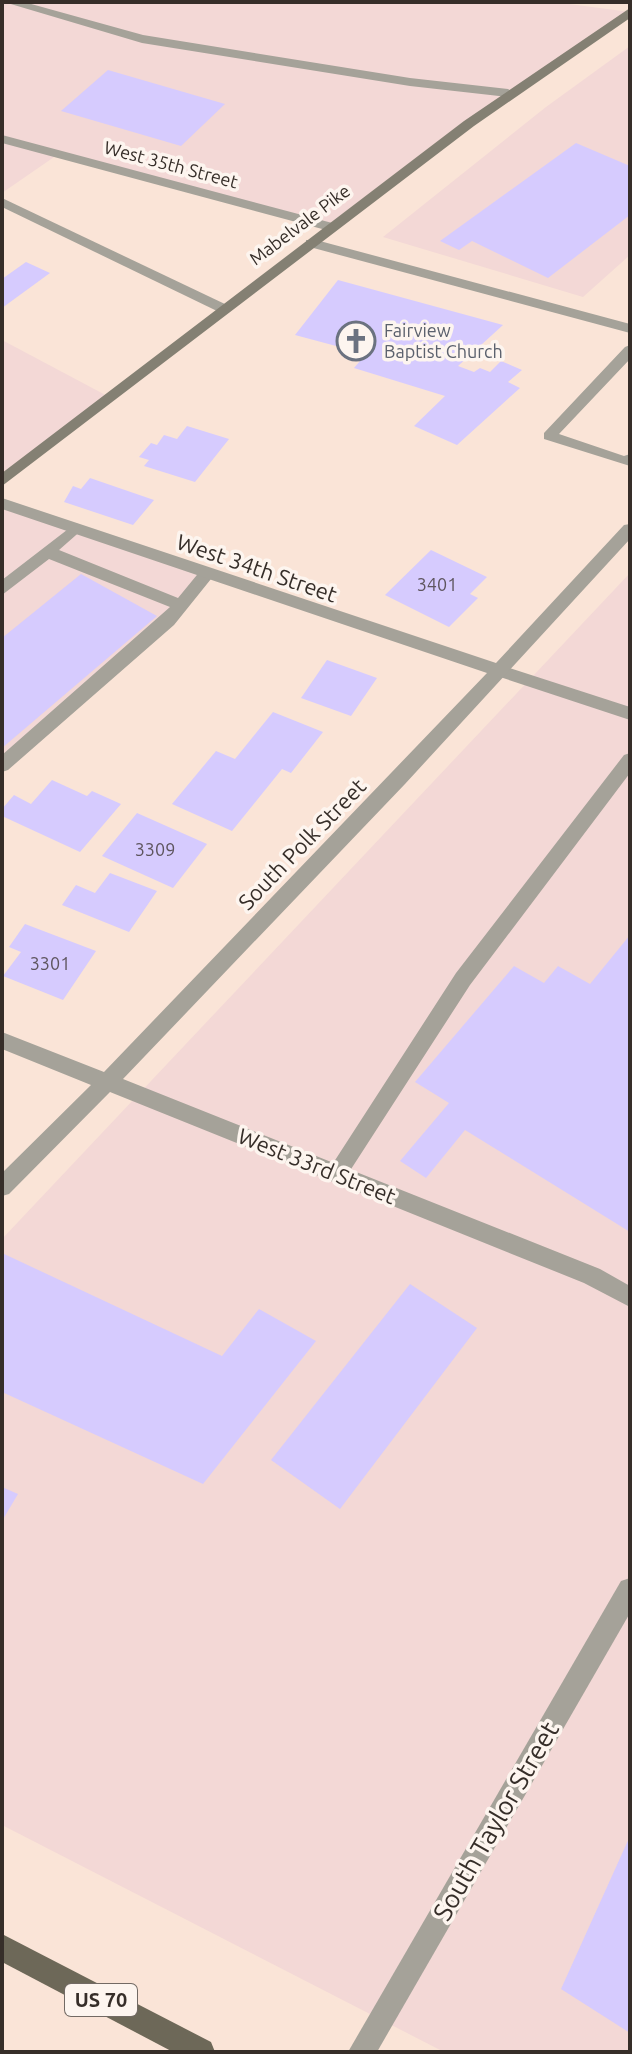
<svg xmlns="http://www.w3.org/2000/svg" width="632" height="2054" viewBox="0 0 632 2054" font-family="Ubuntu,sans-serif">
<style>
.commercial{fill:#f3d8d6}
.building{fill:#d6cbfe}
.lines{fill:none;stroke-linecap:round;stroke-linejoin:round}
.service{fill:#a5a299;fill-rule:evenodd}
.minor{fill:#a5a299;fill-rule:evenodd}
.secondary{fill:#848073;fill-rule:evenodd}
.primary{fill:#6d6858;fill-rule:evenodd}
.labels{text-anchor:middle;stroke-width:7;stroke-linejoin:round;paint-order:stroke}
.far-street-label{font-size:18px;fill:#362e29;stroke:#fdf5ef}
.far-worship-label{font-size:18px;fill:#5b616d;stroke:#fdf5ef;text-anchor:start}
.number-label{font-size:18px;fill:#5e555e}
.shield{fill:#fdf5ef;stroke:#726a64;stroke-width:2}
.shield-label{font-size:20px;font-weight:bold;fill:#362e29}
.street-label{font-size:22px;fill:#362e29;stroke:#fdf5ef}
.near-street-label{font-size:26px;fill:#362e29;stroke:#fdf5ef}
</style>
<rect width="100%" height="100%" fill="#fae4d7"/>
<!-- commercial -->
<g class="commercial">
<polygon points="2,2 554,2 630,12 331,227 57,155 2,193"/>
<polygon points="630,46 630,255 583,297 383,237 546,107"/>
<polygon points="2,340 113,399 2,481"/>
<polygon points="2,503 207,574 2,765"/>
<polygon points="630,573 630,2052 444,2052 2,1825 2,1239"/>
</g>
<!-- building -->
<g class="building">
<polygon points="108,70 225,104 181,146 61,111"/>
<polygon points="576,143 630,166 630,215 548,278 472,241 459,250 440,241"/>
<polygon points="26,262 50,273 2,308 2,279"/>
<polygon points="338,280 503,325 458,366 474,372 480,368 490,372 501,361 522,370 508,382 520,388 457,445 414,426 445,396 354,368 366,354 295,335"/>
<polygon points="187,426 229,439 195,482 144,466 149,460 139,457 151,443 157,445 164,435 177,439"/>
<polygon points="90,478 154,500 133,525 64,502 73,486 81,489"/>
<polygon points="431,550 487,577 470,594 478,598 449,627 385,595"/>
<polygon points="81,574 157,616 2,748 2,638"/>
<polygon points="327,660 377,678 351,716 301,698"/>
<polygon points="273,712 323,732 291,773 282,769 232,831 172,804 216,751 235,759"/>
<polygon points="52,780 87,796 92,791 121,804 80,852 2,816 2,809 14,795 31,804"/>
<polygon points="137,813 207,844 173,888 102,856"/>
<polygon points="110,873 157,891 129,932 62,905 76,885 95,893"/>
<polygon points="25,924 96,951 63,1000 3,976 21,952 9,947"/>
<polygon points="630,935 630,1232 465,1130 426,1178 400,1161 449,1103 415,1082 514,966 544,983 558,966 590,984"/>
<polygon points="2,1253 222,1356 259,1309 316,1341 203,1484 2,1392"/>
<polygon points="410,1284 477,1328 340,1509 271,1460"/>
<polygon points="2,1487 18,1494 2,1521"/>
<polygon points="630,1836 630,2033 561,1989"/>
</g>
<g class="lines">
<!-- service -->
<g class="service">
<polygon points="4,2 24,2 143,35 410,78 508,89 514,93 508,97 410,86 142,43"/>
<polygon points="2,198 227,305 229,308 217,311 2,207"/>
<polygon points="630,345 630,359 559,434 624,456 630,454 630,466 544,439 544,433 625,347"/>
<polygon points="76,523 84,528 59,550 178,598 201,570 207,568 215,574 174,625 8,770 2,772 2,755 170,607 49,559 2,595 2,580"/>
<polygon points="500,665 630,707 630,720 494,675 491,671"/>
<polygon points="630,753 630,773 470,985 344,1180 337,1183 330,1180 326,1174 330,1168 456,973 624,755"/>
</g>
<!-- minor -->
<g class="minor">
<polygon points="2,135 336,224 338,227 326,230 2,143"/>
<polygon points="306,240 316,240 630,324 630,333 306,246"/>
<polygon points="2,498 496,663 624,525 630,524 630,539 405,784 123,1079 600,1269 630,1286 630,1307 584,1283 110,1092 9,1194 2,1196 2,1173 91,1085 2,1049 2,1032 104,1072 487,673 2,509"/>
<polygon points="630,1578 630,1613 377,2052 348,2052 621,1581"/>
</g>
<!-- secondary -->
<polygon class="secondary" points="630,8 630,18 474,126 2,486 2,473 464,121"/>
<!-- primary -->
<polygon class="primary" points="2,1934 211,2042 215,2052 173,2052 2,1962"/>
</g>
<!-- icons -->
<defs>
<g id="church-ring" transform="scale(2)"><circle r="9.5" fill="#fdf5ef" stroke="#6b7280" stroke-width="1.5"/><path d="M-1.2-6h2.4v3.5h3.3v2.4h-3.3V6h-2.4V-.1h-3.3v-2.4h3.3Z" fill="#6b7280"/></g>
</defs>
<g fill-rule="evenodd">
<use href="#church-ring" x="356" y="341"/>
</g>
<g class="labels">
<!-- far-street labels -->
<g class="far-street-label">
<text transform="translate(171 165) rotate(15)" y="6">West 35th Street</text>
<text transform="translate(300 225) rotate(-37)" y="6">Mabelvale Pike</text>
</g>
<!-- far-worship labels -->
<g class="far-worship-label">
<text x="384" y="337">Fairview<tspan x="384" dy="21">Baptist Church</tspan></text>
</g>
<!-- number labels -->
<g class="number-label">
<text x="437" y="591">3401</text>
<text x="155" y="856">3309</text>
<text x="50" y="970">3301</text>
</g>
<!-- shield labels -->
<rect class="shield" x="65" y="1984" width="72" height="32" rx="6"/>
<g class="shield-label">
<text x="101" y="2007">US 70</text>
</g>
<!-- street labels -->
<g class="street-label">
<text transform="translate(257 568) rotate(19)" y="8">West 34th Street</text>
<text transform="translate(302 844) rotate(-46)" y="8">South Polk Street</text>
<text transform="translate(317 1166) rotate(22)" y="8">West 33rd Street</text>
</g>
<!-- near-street labels -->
<g class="near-street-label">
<text transform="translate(496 1821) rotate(-60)" y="9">South Taylor Street</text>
</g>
</g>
<!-- border -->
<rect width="632" height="2054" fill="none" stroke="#362e29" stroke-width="8"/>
</svg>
